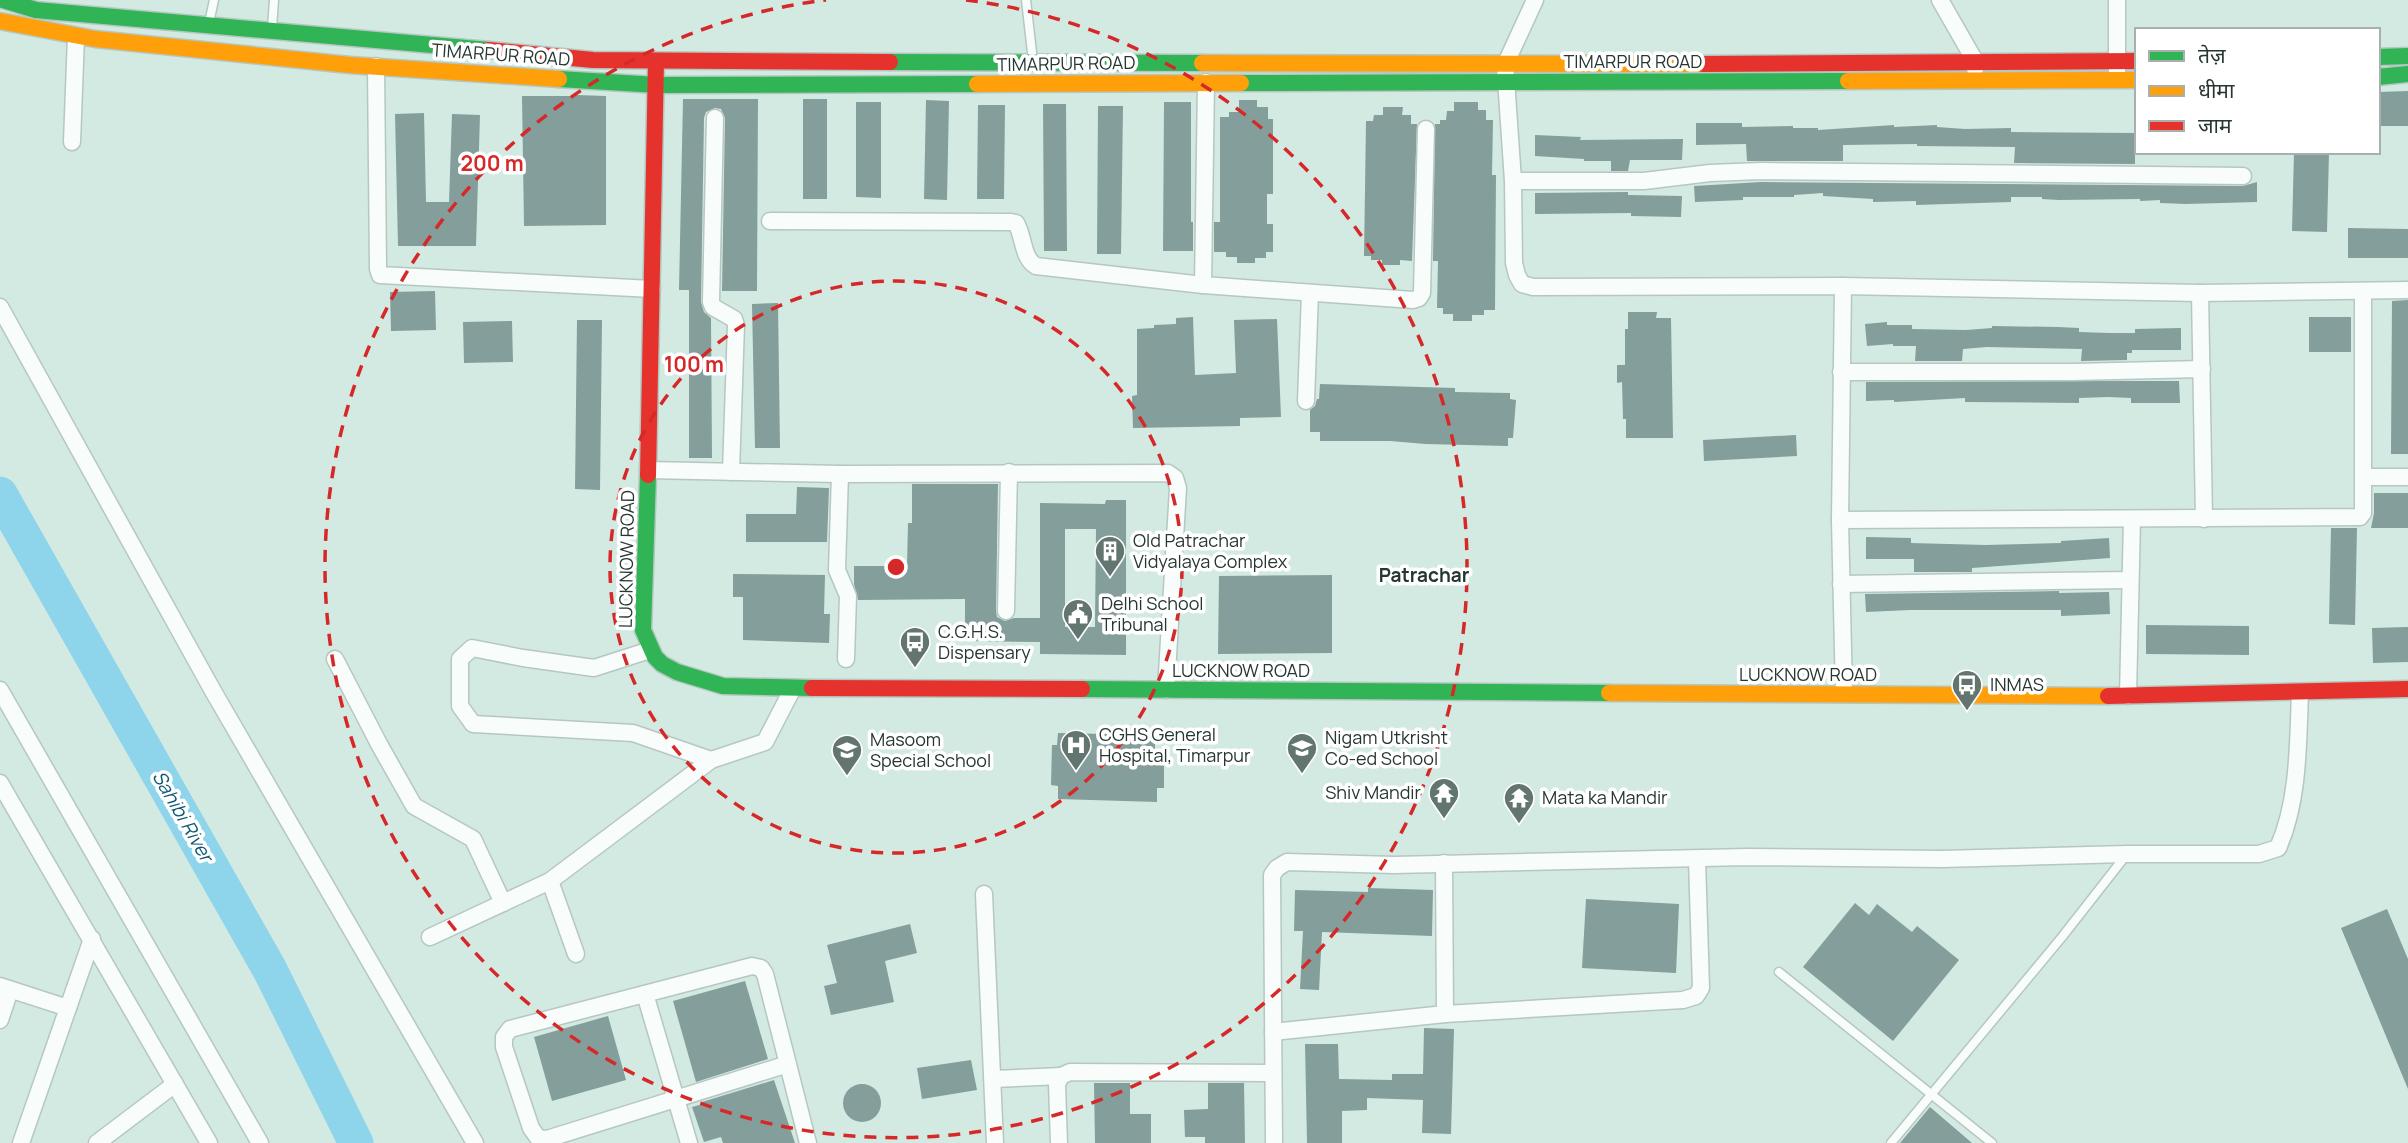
<svg xmlns="http://www.w3.org/2000/svg" width="2408" height="1143" viewBox="0 0 2408 1143" font-family="Manrope,'Noto Sans Devanagari',sans-serif">
<style>
.lines{fill:none;stroke-linecap:round;stroke-linejoin:round}
.river{stroke:#8ed4ea;stroke-width:35}
.building{fill:#839e9b;fill-rule:evenodd}
.lane-casing{stroke:#b5c7c0;stroke-width:11}
.street-casing{stroke:#b5c7c0;stroke-width:19}
.fast-casing{stroke:#b5c7c0;stroke-width:19}
.slow-casing{stroke:#b5c7c0;stroke-width:19}
.jam-casing{stroke:#b5c7c0;stroke-width:19}
.lane{stroke:#f8fcfb;stroke-width:8}
.street{stroke:#f8fcfb;stroke-width:16}
.fast{stroke:#30b455;stroke-width:16}
.slow{stroke:#ff9f0a;stroke-width:16}
.jam{stroke:#e5322d;stroke-width:16}
.ring{fill:none;stroke:#d62828;stroke-width:3.5;stroke-dasharray:12 9}
.labels{text-anchor:middle;stroke-width:7;stroke-linejoin:round;paint-order:stroke}
.street-label{font-size:18px;fill:#263631;stroke:#fff}
.poi-label{font-size:18px;fill:#263631;stroke:#fff;text-anchor:start}
.neighbourhood-label{font-size:19px;font-weight:bold;fill:#263631;stroke:#fff}
.water-label{font-size:19px;font-style:italic;fill:#0e5972;stroke:#fff}
.centre{fill:#d62828;stroke:#fff;stroke-width:3.5}
.ring-label{font-size:21px;text-anchor:middle;font-weight:bold;fill:#d62828;stroke:#fff;stroke-width:7;stroke-linejoin:round;paint-order:stroke}
</style>
<rect width="100%" height="100%" fill="#d3eae2"/>
<g class="lines">
<!-- river -->
<polyline class="river" points="0,494 270,970 356,1143"/>
</g>
<!-- building -->
<g class="building">
<polygon points="2408,91 2408,126 2378,126 2378,92"/>
<polygon points="576,95 606,96 606,225 524,226 522,96 576,96"/>
<polygon points="683,99 758,99 757,291 722,291 725,118 721,109 715,108 706,112 704,118 701,302 704,312 711,318 712,458 689,458 689,290 679,290"/>
<rect x="803" y="99" width="24" height="100"/>
<polygon points="926,100 949,101 947,200 924,199"/>
<polygon points="1239,100 1257,100 1257,107 1268,107 1268,119 1273,119 1273,194 1267,194 1267,224 1273,224 1273,252 1266,252 1266,258 1255,258 1255,263 1237,263 1237,257 1226,257 1226,252 1214,252 1214,222 1220,222 1220,117 1229,117 1229,112 1239,112"/>
<polygon points="856,102 881,102 881,198 856,197"/>
<polygon points="1164,102 1191,102 1191,222 1193,222 1193,251 1163,251"/>
<polygon points="1454,102 1478,102 1478,110 1486,110 1486,120 1493,120 1492,175 1496,175 1495,310 1484,310 1484,315 1472,315 1472,321 1453,321 1453,314 1443,314 1443,308 1437,308 1438,261 1433,261 1435,124 1440,124 1440,120 1446,120 1447,111 1454,111"/>
<polygon points="1043,104 1066,104 1067,251 1044,251"/>
<polygon points="978,105 1005,105 1004,199 977,199"/>
<polygon points="1098,106 1123,106 1121,254 1097,254"/>
<polygon points="1383,107 1403,107 1402,115 1411,115 1411,124 1417,124 1412,261 1400,260 1400,265 1382,265 1382,260 1371,260 1371,256 1364,256 1366,121 1373,121 1374,115 1383,115"/>
<polygon points="424,113 426,202 449,202 452,114 480,115 476,246 398,246 395,114"/>
<polygon points="1696,123 1742,123 1742,127 1793,126 1793,128 1818,128 1818,130 1894,125 1894,127 1937,125 1937,127 1965,129 2011,128 2011,132 2135,133 2135,164 2014,163 2015,147 1917,146 1917,144 1843,145 1843,161 1747,161 1746,144 1696,145"/>
<polygon points="1535,135 1581,137 1580,140 1683,139 1682,160 1630,160 1628,171 1611,171 1611,161 1584,161 1584,159 1535,156"/>
<polygon points="2294,152 2329,152 2327,232 2292,231"/>
<polygon points="1761,182 2243,186 2257,182 2257,202 2186,204 2160,203 2160,200 2140,201 2140,199 2059,200 2042,199 2042,197 2011,197 2011,202 1916,205 1916,201 1873,202 1873,199 1823,196 1823,193 1794,195 1794,197 1743,197 1743,200 1695,202 1694,186"/>
<polygon points="1628,192 1628,195 1682,196 1681,217 1631,216 1631,213 1535,214 1535,193"/>
<polygon points="2348,228 2408,229 2408,258 2348,258"/>
<polygon points="435,291 436,330 391,331 390,292"/>
<polygon points="2408,300 2408,454 2391,454 2392,301"/>
<polygon points="778,303 780,448 755,448 752,304"/>
<polygon points="1628,312 1657,312 1656,318 1671,318 1673,438 1626,438 1626,419 1623,419 1622,382 1617,383 1617,365 1625,365 1625,329 1628,329"/>
<polygon points="1193,317 1195,375 1236,373 1234,320 1277,319 1281,417 1240,418 1240,426 1133,428 1132,396 1137,395 1137,329 1154,328 1154,325 1176,324 1176,318"/>
<rect x="2309" y="317" width="42" height="35"/>
<polygon points="577,320 602,320 600,490 575,489"/>
<polygon points="512,321 513,362 464,363 463,322"/>
<polygon points="1887,322 1887,325 1912,325 1912,329 1966,330 1992,328 1992,326 2058,327 2079,328 2079,332 2110,333 2135,333 2135,329 2181,328 2181,350 2132,350 2132,353 2127,353 2127,360 2081,361 2082,349 1987,347 1963,349 1962,361 1915,361 1916,346 1893,346 1893,344 1867,346 1865,324"/>
<polygon points="2128,381 2179,381 2180,403 2131,403 2131,398 2108,397 2079,398 2079,403 1965,402 1965,398 1894,402 1894,400 1866,401 1866,382"/>
<polygon points="1320,384 1455,388 1455,392 1510,393 1510,399 1516,400 1513,438 1508,438 1508,446 1425,444 1390,441 1320,441 1320,432 1310,432 1310,410 1315,406 1317,399 1319,399"/>
<polygon points="1796,435 1797,456 1704,461 1703,440"/>
<path d="M912,484H998L996,611L997,617L1005,621L1014,618H1040V503L1105,504L1106,500H1126V655L1040,654V642L965,641V599L858,600L854,584V566H907L908,523H912ZM1065,529H1096L1095,627H1065Z"/>
<polygon points="797,487 829,488 827,542 746,542 746,514 796,514"/>
<polygon points="2374,493 2408,493 2408,528 2371,528 2374,513"/>
<polygon points="2331,528 2357,528 2355,625 2329,624"/>
<polygon points="1866,537 1911,538 1911,543 1986,545 2061,543 2061,541 2109,538 2110,558 1972,568 1972,572 1914,572 1914,559 1866,559"/>
<polygon points="733,574 825,575 824,614 830,614 829,643 743,640 743,597 733,597"/>
<polygon points="1332,575 1332,653 1218,654 1219,576"/>
<polygon points="2059,591 2059,593 2109,592 2110,614 2061,616 2061,610 1910,610 1866,612 1865,594"/>
<polygon points="2146,625 2249,626 2249,655 2146,654"/>
<polygon points="2408,627 2408,662 2373,663 2372,628"/>
<polygon points="1058,733 1155,735 1155,751 1164,751 1164,788 1157,788 1157,802 1058,799 1058,786 1051,785 1052,745 1057,745"/>
<polygon points="1368,888 1433,890 1432,936 1322,932 1319,990 1300,989 1303,931 1294,931 1295,890 1368,892"/>
<polygon points="1586,899 1679,904 1676,973 1582,968"/>
<polygon points="1855,903 1869,915 1877,904 1912,932 1917,926 1959,960 1893,1041 1803,967"/>
<polygon points="2387,909 2408,959 2408,1089 2341,928"/>
<polygon points="910,924 917,953 885,961 894,1002 831,1015 824,986 837,983 827,945"/>
<polygon points="745,981 768,1059 696,1082 673,1001"/>
<polygon points="608,1016 626,1080 552,1101 534,1037"/>
<polygon points="1424,1028 1454,1029 1451,1134 1422,1133 1423,1100 1367,1098 1367,1110 1342,1111 1342,1143 1307,1143 1305,1044 1338,1044 1339,1079 1392,1080 1392,1074 1423,1074"/>
<polygon points="971,1060 977,1090 922,1099 917,1068"/>
<polygon points="774,1080 795,1143 723,1143 721,1137 704,1142 692,1107 703,1104 702,1102"/>
<polygon points="1094,1083 1130,1083 1130,1114 1151,1114 1151,1143 1095,1143"/>
<polygon points="1208,1083 1244,1083 1245,1143 1205,1143 1205,1137 1185,1137 1184,1110 1208,1109"/>
<circle cx="862" cy="1103" r="19"/>
<polygon points="1930,1107 1972,1143 1900,1143"/>
</g>
<g class="lines">
<!-- lane casing -->
<g class="lane-casing">
<g id="lane">
<polyline points="1026,0 1033,61"/>
<polyline points="209,23 214,0"/>
<polyline points="272,28 274,0"/>
<polyline points="1779,972 1992,1143"/>
<polyline points="1891,1143 2062,937 2127,854"/>
</g>
</g>
<!-- street casing -->
<g class="street-casing">
<g id="street">
<polyline points="1535,0 1505,65 1513,181 1514,263 1517,275 1522,284 1533,287 1843,286 2200,293 2408,290"/>
<polyline points="1940,0 1975,61 1975,69"/>
<polyline points="376,66 378,269 380,275 652,289"/>
<polyline points="2117,71 2117,0"/>
<polyline points="715,118 711,302 713,307 734,319 736,325 731,472"/>
<polyline points="72,142 76,36"/>
<polyline points="1513,181 1644,181 1710,173 1761,171 2243,176"/>
<path d="M770,221L1011,222L1016,223C1024,236 1022,258 1036,266L1203,285L1413,300L1419,298L1422,293L1426,129"/>
<polyline points="1203,285 1206,82"/>
<polyline points="1843,286 1840,520 1844,694"/>
<polyline points="2200,293 2204,519"/>
<polyline points="0,307 213,691 475,1143"/>
<polyline points="1841,372 2073,372 2202,369"/>
<polyline points="1306,401 1310,293"/>
<polyline points="648,470 840,474 1168,473 1175,478 1178,488 1166,690"/>
<polyline points="840,474 837,570 848,596 846,659"/>
<polyline points="2364,477 2408,477"/>
<polyline points="1840,520 2360,517 2363,513 2363,291"/>
<polyline points="1841,584 2130,580"/>
<polyline points="1006,611 1009,472"/>
<polyline points="335,659 379,744 414,806 473,839 503,903"/>
<polyline points="0,690 260,1143"/>
<polyline points="2128,696 2132,519"/>
<polyline points="711,760 765,742 793,688"/>
<polyline points="0,783 209,1143"/>
<polyline points="1444,863 1445,1014"/>
<polyline points="550,881 576,954"/>
<polyline points="984,894 995,1143"/>
<polyline points="430,937 550,881 711,760 633,733 473,724 460,706 460,659 472,648 523,658 594,668 650,650"/>
<polyline points="0,986 68,1008"/>
<polyline points="645,994 689,1143"/>
<polyline points="0,1020 10,990"/>
<polyline points="1273,1032 1445,1014 1683,1000 1696,996 1701,988 1697,860"/>
<polyline points="788,1064 547,1139 538,1138 531,1128 504,1047 504,1037 510,1029 752,966 761,968 765,974 808,1143"/>
<polyline points="993,1079 1061,1076"/>
<polyline points="21,1143 92,939"/>
<polyline points="97,1143 175,1084"/>
<polyline points="1059,1143 1057,1084 1061,1076 1070,1072 1273,1073"/>
<path d="M1274,1143L1272,875L1277,868L1287,862L1394,865L1747,857L1942,859L2127,854H2259L2278,848C2299,801 2298,743 2300,692"/>
</g>
</g>
<!-- fast casing -->
<g class="fast-casing">
<g id="fast">
<polyline points="3,0 36,10 489,50"/>
<polyline points="2378,57 2408,56"/>
<polyline points="890,62 1202,63"/>
<polyline points="2378,77 2408,74"/>
<polyline points="559,79 657,85 977,84"/>
<polyline points="1241,83 1848,81"/>
<polyline points="648,475 643,630 655,657 662,664 677,672 723,686 812,688"/>
<polyline points="1082,689 1609,693"/>
</g>
</g>
<!-- slow casing -->
<g class="slow-casing">
<g id="slow">
<polyline points="0,21 95,39 350,65 559,79"/>
<polyline points="1202,63 1703,64"/>
<polyline points="1848,81 2137,80"/>
<polyline points="977,84 1241,83"/>
<polyline points="1609,693 2108,696"/>
</g>
</g>
<!-- jam casing -->
<g class="jam-casing">
<g id="jam">
<polyline points="489,50 593,60 890,62"/>
<polyline points="1703,64 2137,61"/>
<polyline points="648,475 656,61"/>
<polyline points="812,688 1082,689"/>
<polyline points="2108,696 2408,689"/>
</g>
</g>
<!-- lane -->
<use href="#lane" class="lane"/>
<!-- street -->
<use href="#street" class="street"/>
<!-- fast -->
<use href="#fast" class="fast"/>
<!-- slow -->
<use href="#slow" class="slow"/>
<!-- jam -->
<use href="#jam" class="jam"/>
</g>
<!-- distance rings -->
<g class="ring">
<circle cx="896" cy="567" r="286"/>
<path d="M966 0A571 571 0 1 1 826 0"/>
</g>
<!-- icons -->
<defs>
<g id="building-pin" transform="scale(1.575)"><path d="M0 17L-7.5 6A9.5 9.5 0 1 1 7.5 6Z" fill="#63756f" stroke="#fff"/><path d="M-4-6H4V6H1V3H-1V6H-4ZM-2.5-4.3h1.7v1.8h-1.7ZM.8-4.3h1.7v1.8H.8ZM-2.5-1h1.7V.8h-1.7ZM.8-1h1.7V.8H.8Z" fill="#fff"/></g>
<g id="civic-pin" transform="scale(1.575)"><path d="M0 17L-7.5 6A9.5 9.5 0 1 1 7.5 6Z" fill="#63756f" stroke="#fff"/><path d="M-.6-6.5H3V-4.5H.6V-3L4-1V1h2V6H-6V1h2V-1L-.6-3ZM-1.2 2.5V6h2.4V2.5Z" fill="#fff"/></g>
<g id="bus-pin" transform="scale(1.575)"><path d="M0 17L-7.5 6A9.5 9.5 0 1 1 7.5 6Z" fill="#63756f" stroke="#fff"/><path d="M-5-6H5V4H4V6H2V4H-2V6H-4V4H-5ZM-3.5-4V0h7V-4ZM-3.5 1.2v1.5H-2V1.2ZM2 1.2v1.5H3.5V1.2Z" fill="#fff"/></g>
<g id="hospital-pin" transform="scale(1.575)"><path d="M0 17L-7.5 6A9.5 9.5 0 1 1 7.5 6Z" fill="#63756f" stroke="#fff"/><path d="M-5-5h3v3.5h4V-5h3V5h-3V1.5h-4V5h-3Z" fill="#fff"/></g>
<g id="school-pin" transform="scale(1.575)"><path d="M0 17L-7.5 6A9.5 9.5 0 1 1 7.5 6Z" fill="#63756f" stroke="#fff"/><path d="M0-5L7-2L0 1L-7-2ZM-4 1L0 2.5L4 1V4Q0 6-4 4Z" fill="#fff"/></g>
<g id="temple-pin" transform="scale(1.575)"><path d="M0 17L-7.5 6A9.5 9.5 0 1 1 7.5 6Z" fill="#63756f" stroke="#fff"/><path d="M0-6L5-2H3V0L6.5 2.5H4V6H1.5V3h-3V6H-4V2.5H-6.5L-3 0V-2H-5Z" fill="#fff"/></g>
</defs>
<g fill-rule="evenodd">
<use href="#building-pin" x="1110" y="551"/>
<use href="#civic-pin" x="1078" y="614"/>
<use href="#bus-pin" x="915" y="642"/>
<use href="#bus-pin" x="1967" y="685"/>
<use href="#hospital-pin" x="1076" y="745"/>
<use href="#school-pin" x="1302" y="748"/>
<use href="#school-pin" x="847" y="750"/>
<use href="#temple-pin" x="1444" y="793"/>
<use href="#temple-pin" x="1519" y="798"/>
</g>
<g class="labels">
<!-- street labels -->
<g class="street-label">
<text transform="translate(501 55) rotate(4)" y="6">TIMARPUR ROAD</text>
<text x="1633" y="68">TIMARPUR ROAD</text>
<text transform="translate(1066 64) rotate(-1)" y="6">TIMARPUR ROAD</text>
<text transform="translate(627 559) rotate(-89)" y="6">LUCKNOW ROAD</text>
<text x="1241" y="677">LUCKNOW ROAD</text>
<text x="1808" y="681">LUCKNOW ROAD</text>
</g>
<!-- poi labels -->
<g class="poi-label">
<text x="1133" y="547">Old Patrachar<tspan x="1133" dy="21">Vidyalaya Complex</tspan></text>
<text x="1101" y="610">Delhi School<tspan x="1101" dy="21">Tribunal</tspan></text>
<text x="938" y="638">C.G.H.S.<tspan x="938" dy="21">Dispensary</tspan></text>
<text x="1990" y="691">INMAS</text>
<text x="1099" y="741">CGHS General<tspan x="1099" dy="21">Hospital, Timarpur</tspan></text>
<text x="1325" y="744">Nigam Utkrisht<tspan x="1325" dy="21">Co-ed School</tspan></text>
<text x="870" y="746">Masoom<tspan x="870" dy="21">Special School</tspan></text>
<text x="1421" y="799" text-anchor="end">Shiv Mandir</text>
<text x="1542" y="804">Mata ka Mandir</text>
</g>
<!-- neighbourhood labels -->
<g class="neighbourhood-label">
<text x="1424" y="582">Patrachar</text>
</g>
<!-- water labels -->
<g class="water-label">
<text transform="translate(183 816) rotate(60)" y="7">Sahibi River</text>
</g>
</g>
<circle cx="896" cy="567" r="10" class="centre"/>
<g class="ring-label">
<text x="492" y="171">200 m</text>
<text x="694" y="372">100 m</text>
</g>
<!-- legend -->
<rect x="2135" y="28" width="245" height="126" fill="#ffffff" stroke="#a8afad" stroke-width="2"/>
<rect x="2149" y="51" width="35" height="10" fill="#30b455" stroke="#a8afad" stroke-width="2"/>
<text x="2198" y="63" font-size="21" fill="#263631">तेज़</text>
<rect x="2149" y="86" width="35" height="10" fill="#ff9f0a" stroke="#a8afad" stroke-width="2"/>
<text x="2198" y="98" font-size="21" fill="#263631">धीमा</text>
<rect x="2149" y="121" width="35" height="10" fill="#e5322d" stroke="#a8afad" stroke-width="2"/>
<text x="2198" y="133" font-size="21" fill="#263631">जाम</text>
</svg>
